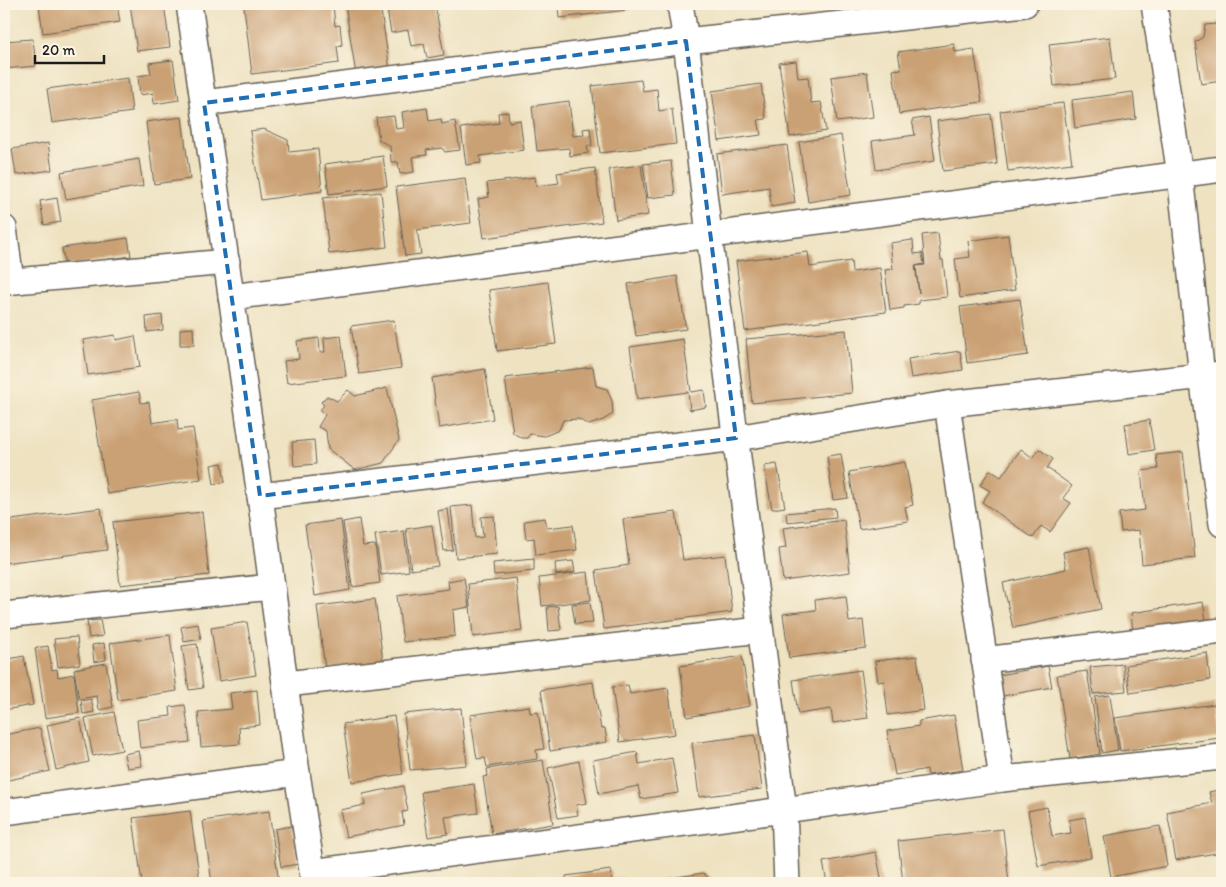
<svg xmlns="http://www.w3.org/2000/svg" width="1226" height="887" viewBox="0 0 1226 887" font-family="Itim,sans-serif">
<style>
.building{fill:#caa175}
.lines{fill:none;stroke-linecap:round;stroke-linejoin:round}
.street-casing{stroke:#666156;stroke-width:28}
.street{stroke:#fff;stroke-width:25}
.marked{fill:none;stroke:#1f6fb2;stroke-width:4;stroke-dasharray:10 6;stroke-linejoin:round}
</style>
<rect width="100%" height="100%" fill="#fcf5e5"/>
<filter id="ink" filterUnits="userSpaceOnUse"><feTurbulence type="fractalNoise" baseFrequency=".02" numOctaves="2"/><feDisplacementMap in="SourceGraphic" scale="10" xChannelSelector="R" yChannelSelector="G"/><feConvolveMatrix kernelMatrix="1 2 1 2 8 2 1 2 1" color-interpolation-filters="sRGB"/></filter>
<filter id="wash" filterUnits="userSpaceOnUse"><feTurbulence type="fractalNoise" baseFrequency=".0096" numOctaves="4" result="noise"/><feDisplacementMap in="SourceGraphic" scale="20" xChannelSelector="R" yChannelSelector="G"/><feGaussianBlur stdDeviation="1.12" result="paint"/><feColorMatrix in="noise" values="0 0 0 0 0 0 0 0 0 0 0 0 0 0 0 0 0 1.4 0 .05"/><feComposite in="paint" operator="in"/></filter>
<g filter="url(#wash)">
<rect width="100%" height="100%" fill="#eee2c1"/>
<g id="blocks">
<!-- building -->
<g class="building">
<polygon points="46,4 117,4 120,22 43,33 39,5"/>
<polygon points="130,4 164,4 170,47 137,51"/>
<polygon points="268,4 310,4 310,5 333,4 335,26 340,25 342,45 337,46 339,63 252,74 244,7"/>
<polygon points="345,4 380,4 390,70 356,75"/>
<polygon points="386,4 435,4 444,55 427,58 424,44 411,46 408,30 391,33"/>
<polygon points="558,4 627,4 628,10 559,18"/>
<polygon points="1222,19 1222,81 1201,84 1195,42 1203,37 1205,25 1216,24"/>
<polygon points="1110,37 1115,79 1054,86 1049,44"/>
<polygon points="33,39 36,66 4,69 4,41"/>
<polygon points="954,44 955,52 974,49 982,102 899,114 893,70 901,69 898,52"/>
<polygon points="173,60 179,100 154,104 153,93 140,95 138,76 151,74 149,63"/>
<polygon points="796,61 798,78 808,77 811,103 821,102 826,131 790,137 779,63"/>
<polygon points="867,72 873,117 837,122 831,77"/>
<polygon points="128,78 132,112 52,123 47,89"/>
<polygon points="641,80 643,91 657,89 659,111 672,109 676,144 600,153 592,86"/>
<polygon points="761,84 766,119 758,120 761,135 719,141 712,91"/>
<polygon points="1133,92 1136,119 1075,128 1072,100"/>
<polygon points="569,101 573,136 584,135 583,129 590,128 592,146 587,146 588,153 570,156 569,148 537,151 532,106"/>
<polygon points="1063,103 1072,163 1008,171 1000,111"/>
<polygon points="427,108 429,121 441,119 442,124 455,121 460,150 445,152 442,148 426,150 427,155 412,157 414,172 400,174 398,162 391,162 390,146 379,140 376,118 394,116 396,129 404,128 402,112"/>
<polygon points="508,112 509,122 520,120 524,150 480,156 481,163 466,165 461,128 499,123 498,113"/>
<polygon points="991,114 997,164 943,171 937,121"/>
<polygon points="182,117 190,179 154,184 146,122"/>
<polygon points="929,117 935,161 876,170 872,141 915,135 912,120"/>
<polygon points="264,129 288,140 289,152 318,149 322,191 261,200 250,131"/>
<polygon points="841,135 851,195 808,202 799,142"/>
<polygon points="48,143 52,170 16,175 12,149"/>
<polygon points="787,145 795,203 771,207 769,187 722,194 717,154"/>
<polygon points="383,156 387,186 329,194 325,164"/>
<polygon points="139,159 143,186 66,199 61,172"/>
<polygon points="671,161 675,195 648,198 643,164"/>
<polygon points="641,165 648,215 616,220 609,169"/>
<polygon points="595,168 602,222 484,238 478,199 489,197 487,183 535,177 536,186 559,183 557,173"/>
<polygon points="465,178 471,223 417,230 421,254 405,256 396,187"/>
<polygon points="381,192 387,247 329,254 323,198"/>
<polygon points="57,198 61,222 44,225 40,201"/>
<polygon points="938,233 941,260 943,260 947,297 919,300 919,304 904,306 904,308 890,310 885,270 893,269 890,243 913,240 914,254 922,253 924,264 915,266 919,293 916,266 925,265 922,235"/>
<polygon points="1008,235 1015,290 960,298 955,259 970,257 968,241"/>
<polygon points="128,238 131,256 65,266 62,248"/>
<polygon points="808,252 810,267 851,261 852,272 880,268 886,312 745,331 736,261"/>
<polygon points="677,276 686,329 636,336 628,284"/>
<polygon points="548,282 556,344 497,351 489,290"/>
<polygon points="1020,299 1028,355 967,363 960,307"/>
<polygon points="162,315 163,330 147,332 146,317"/>
<polygon points="394,320 401,368 359,374 351,326"/>
<polygon points="193,328 194,345 180,345 180,329"/>
<polygon points="846,330 852,393 752,403 746,339"/>
<polygon points="115,335 116,340 135,336 140,367 88,375 83,340"/>
<polygon points="341,336 346,376 287,383 284,361 299,359 297,341 319,338 320,352 325,352 324,338"/>
<polygon points="683,339 691,392 704,390 706,407 690,410 688,392 637,399 630,347"/>
<polygon points="960,351 963,370 911,378 908,359"/>
<polygon points="593,367 596,386 607,389 612,401 613,414 603,420 589,425 578,419 563,420 559,430 545,436 530,434 527,438 522,438 513,433 505,378"/>
<polygon points="485,369 493,419 439,428 432,378"/>
<polygon points="387,388 399,440 383,463 355,470 328,449 326,431 318,427 325,415 320,410 324,405 321,402 327,396 337,401 348,390 355,396"/>
<polygon points="139,392 141,403 149,402 152,423 177,419 178,430 193,428 201,479 107,494 92,400"/>
<polygon points="1149,420 1154,450 1129,454 1125,424"/>
<polygon points="314,440 316,464 294,466 292,442"/>
<polygon points="1021,449 1033,458 1039,449 1053,459 1047,468 1072,486 1063,498 1071,503 1050,532 1041,526 1033,538 982,502 990,491 980,485 990,470 1001,477"/>
<polygon points="1183,452 1195,558 1142,564 1139,530 1121,532 1119,513 1145,510 1141,471 1158,469 1156,455"/>
<polygon points="841,454 848,498 833,500 827,456"/>
<polygon points="905,462 913,505 905,507 908,521 859,529 849,472"/>
<polygon points="222,463 225,482 214,484 211,465"/>
<polygon points="777,464 785,507 772,509 764,466"/>
<polygon points="472,505 475,538 483,537 481,517 494,516 497,554 456,558 451,507"/>
<polygon points="101,508 107,550 4,563 4,521"/>
<polygon points="835,508 836,517 787,522 786,513"/>
<polygon points="448,509 453,550 444,551 438,511"/>
<polygon points="202,512 209,575 120,585 113,522"/>
<polygon points="676,512 683,560 725,555 732,612 604,629 596,570 629,565 623,519"/>
<polygon points="545,518 547,528 573,525 577,550 536,555 534,538 526,539 524,521"/>
<polygon points="359,519 363,546 375,545 380,583 352,587 343,522"/>
<polygon points="341,520 350,590 315,596 305,525"/>
<polygon points="844,520 850,572 783,581 779,549 786,548 783,528"/>
<polygon points="432,525 438,566 411,570 406,529"/>
<polygon points="404,531 409,571 381,575 375,535"/>
<polygon points="1089,547 1101,609 1013,628 1003,583 1066,569 1063,552"/>
<polygon points="534,559 534,571 494,575 493,563"/>
<polygon points="573,561 575,572 556,575 555,563"/>
<polygon points="588,572 591,600 542,606 539,578"/>
<polygon points="464,578 469,607 453,610 455,636 403,642 397,596 449,589 448,581"/>
<polygon points="516,578 522,631 473,637 468,584"/>
<polygon points="846,596 849,622 863,620 866,648 789,658 783,614 816,610 815,600"/>
<polygon points="375,599 383,662 325,669 317,606"/>
<polygon points="590,602 593,623 575,624 572,604"/>
<polygon points="1203,602 1206,620 1133,631 1131,613"/>
<polygon points="558,606 561,630 549,631 547,607"/>
<polygon points="100,620 103,636 89,638 87,621"/>
<polygon points="247,622 256,675 219,681 211,628"/>
<polygon points="198,624 201,639 184,642 181,627"/>
<polygon points="170,635 177,691 118,700 110,643"/>
<polygon points="77,637 80,664 58,667 54,639"/>
<polygon points="104,643 106,660 94,662 92,645"/>
<polygon points="197,644 203,688 189,690 182,646"/>
<polygon points="48,646 52,670 57,669 58,677 74,674 79,713 45,718 35,648"/>
<polygon points="1207,653 1210,680 1130,693 1126,665"/>
<polygon points="24,656 33,705 4,710 4,660"/>
<polygon points="742,656 750,706 687,717 680,666"/>
<polygon points="917,656 924,710 888,715 884,681 878,682 875,661"/>
<polygon points="106,663 113,707 99,710 97,696 79,699 74,669"/>
<polygon points="1123,664 1126,691 1093,694 1090,667"/>
<polygon points="1048,666 1052,687 1003,696 999,675"/>
<polygon points="861,670 868,718 833,723 831,709 798,714 793,680"/>
<polygon points="1087,671 1100,754 1070,759 1057,675"/>
<polygon points="593,682 601,729 605,728 607,742 550,751 541,690"/>
<polygon points="628,685 630,694 668,688 675,734 620,742 612,687"/>
<polygon points="257,690 260,725 239,727 240,744 201,747 198,712 232,709 230,693"/>
<polygon points="1110,695 1118,750 1102,753 1095,697"/>
<polygon points="91,699 94,712 83,714 81,701"/>
<polygon points="1215,704 1220,738 1120,751 1115,718"/>
<polygon points="185,705 190,742 140,748 137,720 171,716 170,707"/>
<polygon points="529,706 530,713 538,712 544,749 536,750 537,759 487,767 485,758 477,759 470,715"/>
<polygon points="461,708 467,765 410,770 404,714"/>
<polygon points="114,712 122,750 93,756 85,718"/>
<polygon points="954,715 963,770 928,775 927,769 895,775 887,731 919,726 919,721"/>
<polygon points="394,716 403,774 352,782 343,724"/>
<polygon points="80,718 89,762 56,770 47,725"/>
<polygon points="40,728 50,771 4,781 4,735"/>
<polygon points="755,735 762,789 699,797 692,743"/>
<polygon points="139,751 142,766 127,768 124,754"/>
<polygon points="637,752 639,764 672,758 678,793 641,799 638,786 599,794 593,760"/>
<polygon points="543,760 553,824 492,834 483,777 488,776 487,769"/>
<polygon points="579,761 587,803 576,805 578,815 558,818 548,768"/>
<polygon points="474,784 478,813 445,817 448,834 428,837 421,792"/>
<polygon points="403,786 408,811 402,812 404,825 346,837 340,810 365,805 363,794"/>
<polygon points="1222,789 1222,852 1176,860 1167,812 1212,803 1209,792"/>
<polygon points="1047,807 1052,836 1071,833 1069,820 1085,817 1091,857 1038,866 1028,811"/>
<polygon points="190,811 200,883 142,883 133,818"/>
<polygon points="269,811 279,883 212,883 203,821"/>
<polygon points="292,826 298,864 281,867 275,829"/>
<polygon points="1160,826 1167,866 1111,877 1104,836"/>
<polygon points="1003,829 1009,883 903,883 898,841"/>
<polygon points="876,852 882,883 827,883 823,862"/>
<polygon points="611,870 612,882 627,879 628,883 566,883 566,876"/>
<polygon points="703,873 715,883 645,883 645,882"/>
</g>
</g>
</g>
<g filter="url(#ink)">
<use href="#blocks" fill-opacity="0" stroke="#666156" stroke-width="1"/>
<g class="lines">
<!-- street casing -->
<g class="street-casing">
<g id="street">
<polyline points="189,4 260,496 297,773 314,883"/>
<polyline points="680,4 686,41 709,235 784,810 787,883"/>
<polyline points="1154,4 1180,175 1202,376 1222,524"/>
<polyline points="204,103 686,41 1025,4"/>
<polyline points="4,228 11,281"/>
<polyline points="4,282 227,262"/>
<polyline points="231,297 1222,169"/>
<polyline points="947,404 1002,779"/>
<polyline points="260,496 736,438 947,404 1222,374"/>
<polyline points="4,615 271,587"/>
<polyline points="984,660 1222,631"/>
<polyline points="286,684 760,630"/>
<polyline points="4,812 297,773"/>
<polyline points="312,872 784,810 1002,779 1222,757"/>
</g>
</g>
<!-- street -->
<use href="#street" class="street"/>
</g>
</g>
<!-- marked area -->
<path class="marked" d="M686,41L736,438L260,496L204,103Z"/>
<!-- margin -->
<rect width="1226" height="887" fill="none" stroke="#fcf5e5" stroke-width="20"/>
<!-- scale -->
<path d="M35 55v8h69v-8" fill="none" stroke="#1c1c1c" stroke-width="2.5"/>
<text x="42" y="55" font-size="15" fill="#1c1c1c" stroke="#fcf5e5" stroke-width="4" paint-order="stroke">20 m</text>
</svg>
